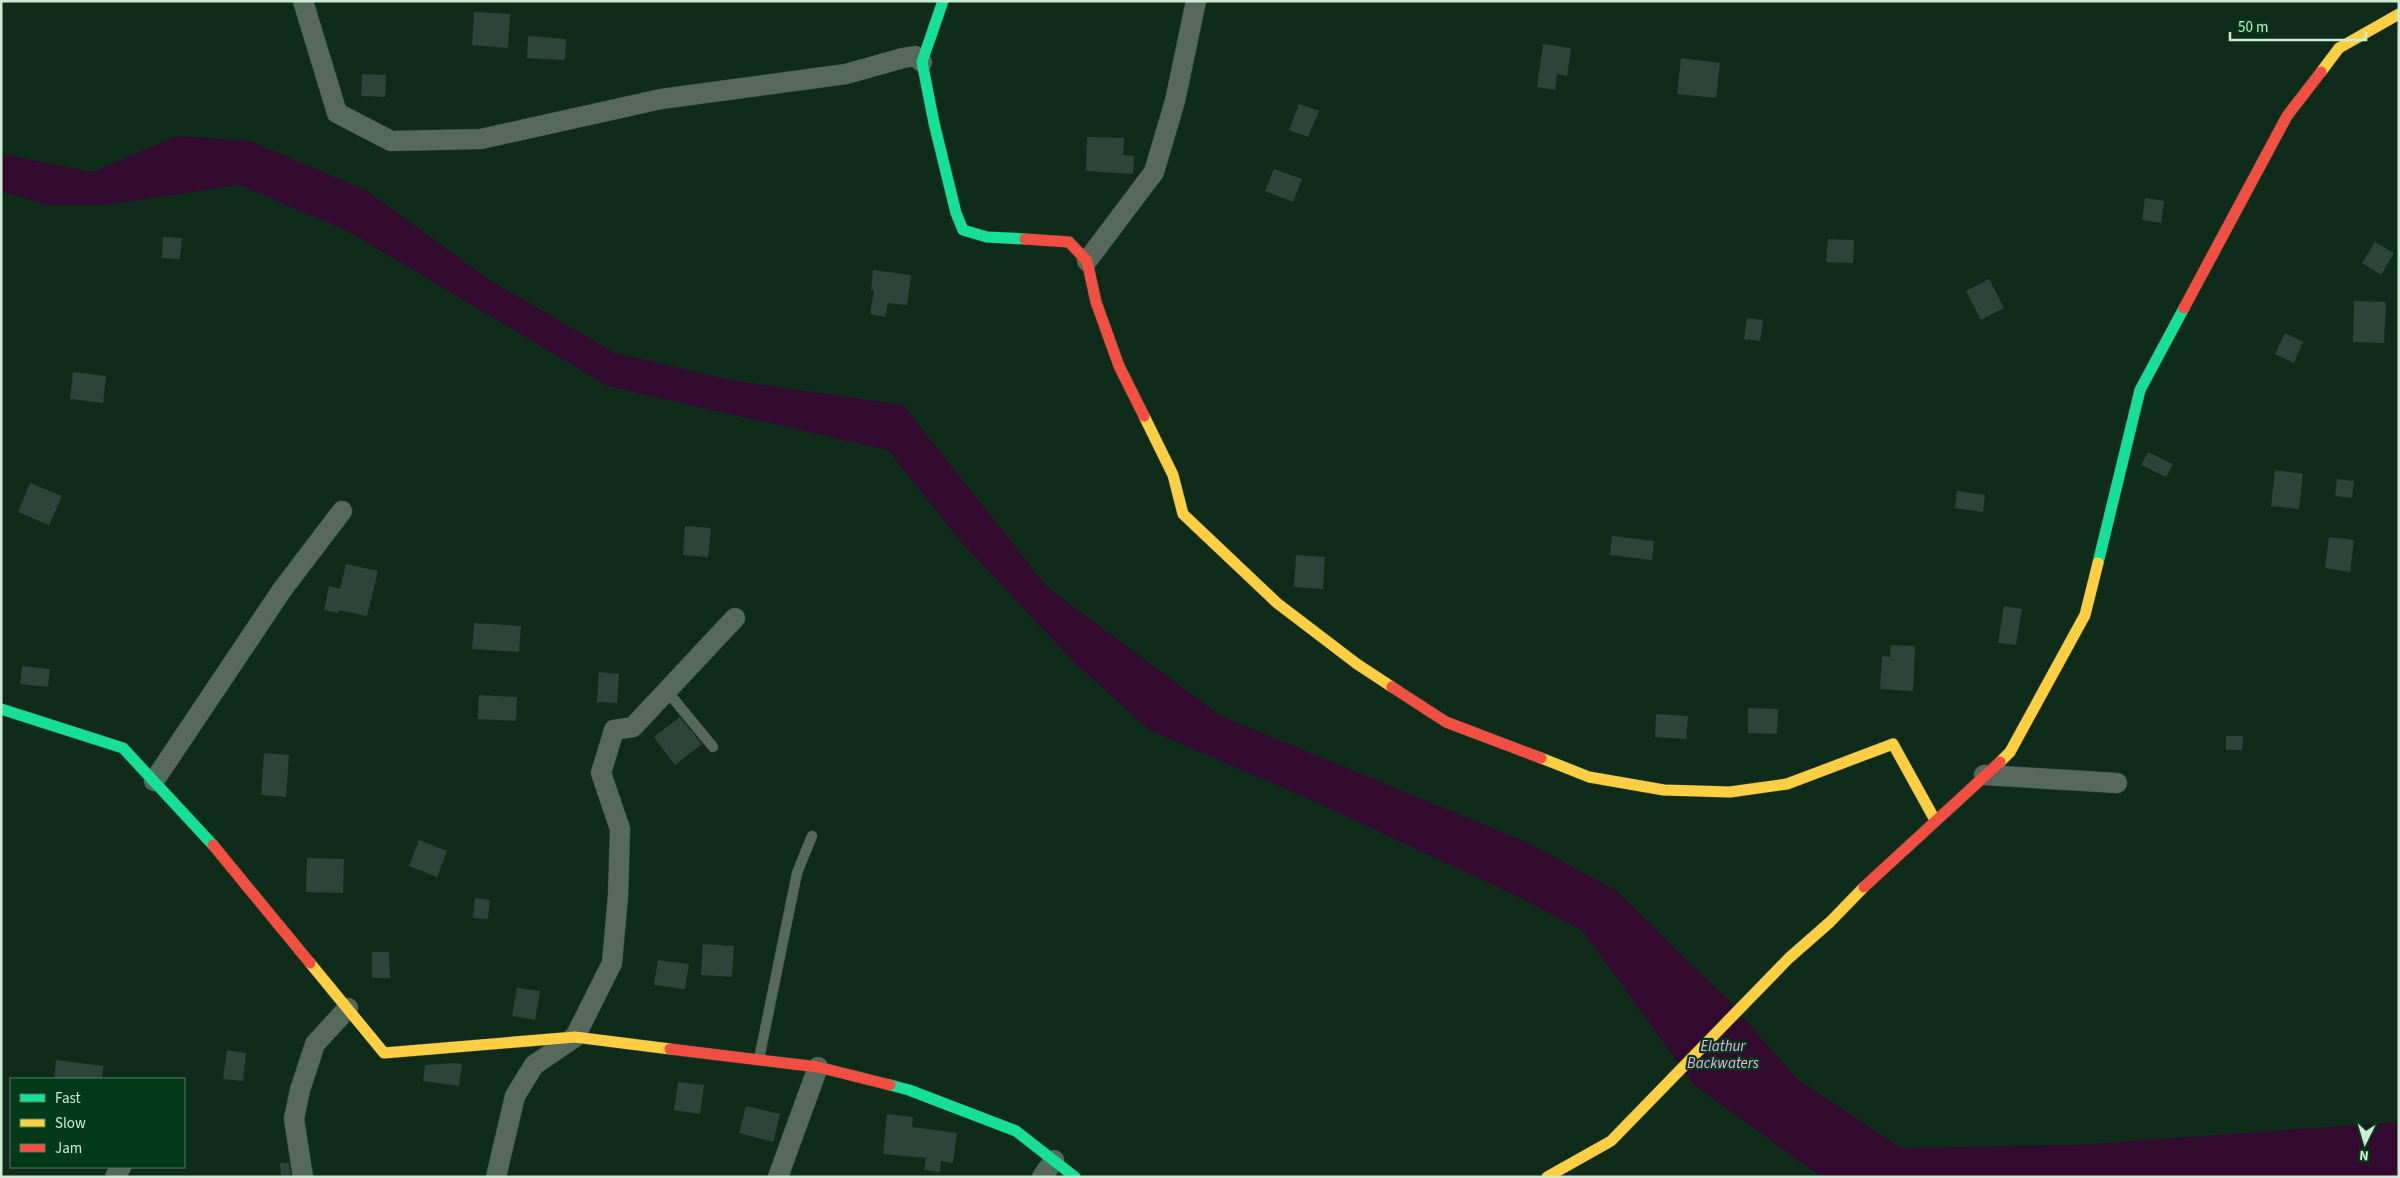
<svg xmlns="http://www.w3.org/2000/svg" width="2400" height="1178" viewBox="0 0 2400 1178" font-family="'Source Sans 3',sans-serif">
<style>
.water{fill:#32092f}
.building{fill:#2b453a}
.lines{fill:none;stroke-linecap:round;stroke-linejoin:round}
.lane-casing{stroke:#304839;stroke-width:11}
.street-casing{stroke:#304839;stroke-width:21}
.fast-casing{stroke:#304839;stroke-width:12}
.slow-casing{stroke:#304839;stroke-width:12}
.jam-casing{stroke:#304839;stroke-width:12}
.lane{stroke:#56695c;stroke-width:10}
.street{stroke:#56695c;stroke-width:20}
.fast{stroke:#16e098;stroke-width:11}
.slow{stroke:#ffcf43;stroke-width:11}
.jam{stroke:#f24e42;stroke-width:11}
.labels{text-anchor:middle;stroke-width:4.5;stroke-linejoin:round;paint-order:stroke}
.water-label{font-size:15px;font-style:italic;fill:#f6adec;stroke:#023919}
</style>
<rect width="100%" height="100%" fill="#0f2c1b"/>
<!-- water -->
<polygon class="water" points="177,136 250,141 367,191 491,281 615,353 736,381 903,405 1047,587 1221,716 1526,842 1617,891 1730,1002 1797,1079 1901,1148 2077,1145 2399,1122 2399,1177 1820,1176 1694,1085 1583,931 1517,896 1307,798 1149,730 1074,662 962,543 888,450 608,386 346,230 239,185 106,205 47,205 1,191 1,154 93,172"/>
<!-- building -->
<g class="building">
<polygon points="474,12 510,14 508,48 472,45"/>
<polygon points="528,36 566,39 565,60 527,58"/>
<polygon points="1543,44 1571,48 1567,76 1557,74 1555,90 1537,87"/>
<polygon points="1681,58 1720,63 1716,98 1677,94"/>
<polygon points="362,74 386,75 385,97 361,96"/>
<polygon points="1299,104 1319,111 1308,137 1289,130"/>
<polygon points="1087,137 1124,138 1123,155 1134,156 1133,174 1086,171"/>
<polygon points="1274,169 1302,179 1293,202 1265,191"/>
<polygon points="2145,198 2164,201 2161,223 2142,220"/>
<polygon points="163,237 182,238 180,259 162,258"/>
<polygon points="1828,239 1854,240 1853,263 1826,262"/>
<polygon points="2375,242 2394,253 2381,275 2362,263"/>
<polygon points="873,270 911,275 907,305 888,303 885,317 870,314 874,291 871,290"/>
<polygon points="1989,279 2004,308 1981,320 1966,291"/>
<polygon points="2354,301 2386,302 2384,343 2353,342"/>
<polygon points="1747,318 1763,320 1760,341 1744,339"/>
<polygon points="2285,333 2303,342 2294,363 2275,354"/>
<polygon points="73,372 106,376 103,403 70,399"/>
<polygon points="2148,452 2173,464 2166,477 2141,465"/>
<polygon points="2275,470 2303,474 2299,509 2271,506"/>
<polygon points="2337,479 2354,481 2352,498 2335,496"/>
<polygon points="30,483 62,496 49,525 18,512"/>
<polygon points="1957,491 1985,495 1983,512 1955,508"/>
<polygon points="685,526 711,528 708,557 683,555"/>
<polygon points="1612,536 1654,541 1652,560 1610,555"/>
<polygon points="2329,537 2354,540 2350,572 2325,568"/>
<polygon points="1296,555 1325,557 1323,589 1294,587"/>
<polygon points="346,564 378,571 367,616 339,610 338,613 324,610 329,586 340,589"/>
<polygon points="2004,606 2022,609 2016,645 1998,643"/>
<polygon points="474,623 521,626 519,652 472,649"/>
<polygon points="1891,645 1915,646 1913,691 1880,689 1882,656 1890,657"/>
<polygon points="22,666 50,669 48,687 20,684"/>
<polygon points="599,672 619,674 617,703 597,702"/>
<polygon points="479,695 517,697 516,721 478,719"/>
<polygon points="1748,708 1778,709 1777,734 1748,733"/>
<polygon points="1656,714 1688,716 1686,739 1655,737"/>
<polygon points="680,717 702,744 675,765 654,737"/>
<polygon points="2226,736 2243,736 2242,750 2226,750"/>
<polygon points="264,753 289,755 286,797 261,795"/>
<polygon points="419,840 447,851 437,877 409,866"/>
<polygon points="307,858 344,859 343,893 306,892"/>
<polygon points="475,898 490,900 488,919 473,918"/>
<polygon points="703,944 734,946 732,977 701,975"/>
<polygon points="372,952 389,952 390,978 372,978"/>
<polygon points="658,960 689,964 685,989 654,985"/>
<polygon points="517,988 540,991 535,1020 512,1016"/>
<polygon points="227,1050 246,1053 243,1081 223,1079"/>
<polygon points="56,1060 103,1066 102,1079 54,1079"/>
<polygon points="454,1063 462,1064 459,1086 423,1081 425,1065"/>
<polygon points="678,1082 704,1085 700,1114 674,1110"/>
<polygon points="746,1106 780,1114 773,1142 739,1133"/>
<polygon points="887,1114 913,1117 912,1127 957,1133 953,1163 941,1161 940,1172 924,1170 926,1158 883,1154"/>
<polygon points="280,1163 289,1163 291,1177 281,1177"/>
</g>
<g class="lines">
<!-- lane casing -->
<g class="lane-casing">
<g id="lane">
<polyline points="667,691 713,747"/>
<polyline points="759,1059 797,873 812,836"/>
</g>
</g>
<!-- street casing -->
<g class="street-casing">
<g id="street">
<polyline points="303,1 337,113 391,141 481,139 661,99 846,74 903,58 915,56 922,62"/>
<polyline points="1087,261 1154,172 1175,101 1196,1"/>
<polyline points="1984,775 2117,783"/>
<polyline points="154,781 282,590 342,511"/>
<polyline points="115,1177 121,1167"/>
<polyline points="303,1177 294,1119 300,1090 315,1044 348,1008"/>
<polyline points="496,1177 515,1096 534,1065 575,1037 612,963 618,896 620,829 601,773 614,730 633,727 735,618"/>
<polyline points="778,1177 818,1067"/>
<polyline points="1042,1177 1054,1160"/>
</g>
</g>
<!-- fast casing -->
<g class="fast-casing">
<g id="fast">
<polyline points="943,1 922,62 934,123 956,213 963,230 987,237 1025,239"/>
<polyline points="2098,563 2140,390 2184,308"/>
<polyline points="1,709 123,748 213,845"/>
<polyline points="890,1085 909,1090 1016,1131 1075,1177"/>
</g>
</g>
<!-- slow casing -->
<g class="slow-casing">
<g id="slow">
<polyline points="2321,72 2339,48 2399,14"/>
<polyline points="1144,416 1173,475 1183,514 1277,603 1357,664 1392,687"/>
<polyline points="1541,758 1589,777 1664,790 1730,792 1787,784 1893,744 1935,820"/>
<polyline points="2000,762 2010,752 2085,615 2098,563"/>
<polyline points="310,963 384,1053 575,1037 670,1049"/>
<polyline points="1547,1177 1611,1141 1789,958 1830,922 1864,887"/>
</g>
</g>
<!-- jam casing -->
<g class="jam-casing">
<g id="jam">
<polyline points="1025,239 1069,242 1087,261 1096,302 1119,366 1144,416"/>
<polyline points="2184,308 2287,116 2321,72"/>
<polyline points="1392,687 1446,722 1541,758"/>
<polyline points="213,845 310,963"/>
<polyline points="1864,887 2000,762"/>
<polyline points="670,1049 818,1067 890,1085"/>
</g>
</g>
<!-- lane -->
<use href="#lane" class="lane"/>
<!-- street -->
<use href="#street" class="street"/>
<!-- fast -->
<use href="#fast" class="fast"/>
<!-- slow -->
<use href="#slow" class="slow"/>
<!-- jam -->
<use href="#jam" class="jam"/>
</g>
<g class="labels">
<!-- water labels -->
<g class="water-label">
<text x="1723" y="1051">Elathur<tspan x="1723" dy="17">Backwaters</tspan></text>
</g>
</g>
<!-- border -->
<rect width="2400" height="1178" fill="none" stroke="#ccedd2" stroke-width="5"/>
<!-- legend -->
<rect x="10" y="1078" width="175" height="90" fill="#023919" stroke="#538163"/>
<rect x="20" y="1094" width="25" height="8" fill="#16e098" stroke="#538163"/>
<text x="55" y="1103" font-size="15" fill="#ccedd2">Fast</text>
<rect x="20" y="1119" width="25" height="8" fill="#ffcf43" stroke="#538163"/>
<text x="55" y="1128" font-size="15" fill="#ccedd2">Slow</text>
<rect x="20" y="1144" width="25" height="8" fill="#f24e42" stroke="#538163"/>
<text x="55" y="1153" font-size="15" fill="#ccedd2">Jam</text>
<!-- north arrow -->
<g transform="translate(2365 1143) rotate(185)" stroke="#023919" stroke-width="4" paint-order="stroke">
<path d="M0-4L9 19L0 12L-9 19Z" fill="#ccedd2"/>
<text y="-8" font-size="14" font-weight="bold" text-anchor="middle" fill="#ccedd2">N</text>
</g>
<!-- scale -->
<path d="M2230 32v8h136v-8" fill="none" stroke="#ccedd2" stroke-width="2.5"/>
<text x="2238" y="32" font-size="15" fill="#ccedd2" stroke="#023919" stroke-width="4" paint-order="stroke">50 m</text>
</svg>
